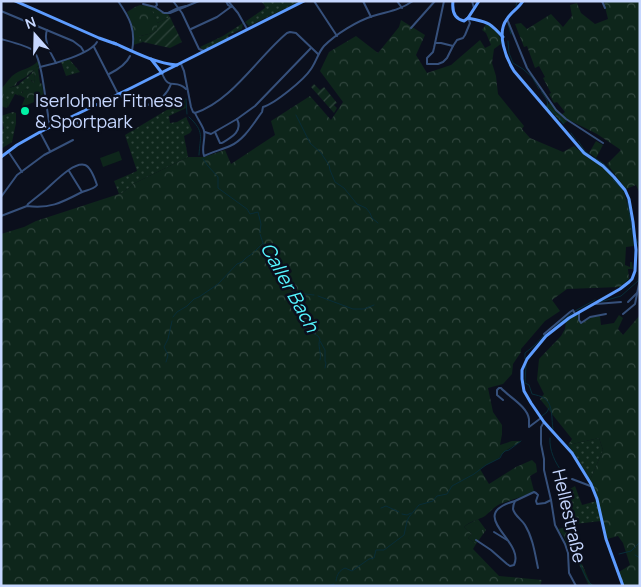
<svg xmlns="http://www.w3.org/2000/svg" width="641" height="587" viewBox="0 0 641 587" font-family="Manrope,sans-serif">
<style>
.grass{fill:url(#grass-dots)}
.forest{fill:url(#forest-crowns)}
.park{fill:url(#park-tufts)}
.garden{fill:url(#garden-furrows)}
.pitch{fill:#0e261b}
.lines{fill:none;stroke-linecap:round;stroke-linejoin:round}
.stream{stroke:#082d38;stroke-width:1}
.street{stroke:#36507b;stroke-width:2}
.secondary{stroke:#5d9cff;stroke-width:3}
.poi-dot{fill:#00f1a5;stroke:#0b0f1c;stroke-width:2}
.labels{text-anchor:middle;stroke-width:5;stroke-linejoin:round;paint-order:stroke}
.poi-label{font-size:18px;fill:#c6d7ff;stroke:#0b0f1c;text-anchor:start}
.street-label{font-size:18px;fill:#c6d7ff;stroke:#0b0f1c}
.water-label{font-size:19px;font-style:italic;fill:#54f6ff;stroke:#0b0f1c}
</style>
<defs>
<pattern id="grass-dots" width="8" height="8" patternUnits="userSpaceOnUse" patternTransform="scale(1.25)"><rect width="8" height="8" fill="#0e261b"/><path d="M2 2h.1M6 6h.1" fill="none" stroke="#30453d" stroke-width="1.8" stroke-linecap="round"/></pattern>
<pattern id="forest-crowns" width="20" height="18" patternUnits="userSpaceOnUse" patternTransform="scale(1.25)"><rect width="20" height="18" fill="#0e261b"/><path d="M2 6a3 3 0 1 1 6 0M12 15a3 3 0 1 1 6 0" fill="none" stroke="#30453d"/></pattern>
<pattern id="park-tufts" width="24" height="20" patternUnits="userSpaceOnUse" patternTransform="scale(1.25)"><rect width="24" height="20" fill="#0e261b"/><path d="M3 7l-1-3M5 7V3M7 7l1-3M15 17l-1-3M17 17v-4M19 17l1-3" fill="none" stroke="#30453d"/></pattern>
<pattern id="garden-furrows" width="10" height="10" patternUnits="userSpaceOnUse" patternTransform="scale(1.25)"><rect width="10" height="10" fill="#0e261b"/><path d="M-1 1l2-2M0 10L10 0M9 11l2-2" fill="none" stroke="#30453d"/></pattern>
</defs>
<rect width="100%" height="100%" fill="#0b0f1c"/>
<!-- grass -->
<g class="grass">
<polygon points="261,1 301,1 249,26 245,22 265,8 265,6"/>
<path d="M150,6C157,8 161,14 168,14L170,17L157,23Z"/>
<polygon points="243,23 242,29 228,35 229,37 205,50 202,49 200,47 223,36"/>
<polygon points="69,59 80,72 66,76 61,62"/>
<polygon points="34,70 35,79 34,83 31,80 30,90 22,89 22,93 18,94 20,96 15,94 8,107 7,102 3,99 4,93 7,92 9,88 19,85 20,83 30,75"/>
<polygon points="185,99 186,108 169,116 170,123 177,122 186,117 192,130 190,133 184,136 188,157 135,183 122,193 119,194 114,181 137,171 125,135"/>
<polygon points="13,112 16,113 16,123 12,142 1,149 1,130 4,129 1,116"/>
<polygon points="599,438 603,450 590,480 579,461 568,445"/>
<path d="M575,486L582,505L597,501L601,521L575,524L572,520C574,510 569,511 568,503C568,498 569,493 570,489Z"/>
</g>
<!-- forest -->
<g class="forest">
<polygon points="607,1 640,1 640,194 636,185 626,189 607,164 621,150 597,134 569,120 563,124 546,106 551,102 561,115 565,112 557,102 554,103 549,94 551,93 543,78 545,77 539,66 535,68 527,46 524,47 515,24 521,23 527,29 551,14 563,27 572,16 570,5 577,3 581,13 595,24 608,19 604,3"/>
<path d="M140,5L150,6L157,22V30L153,33L140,36L139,37L143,42L133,45C134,34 132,22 127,12L135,7Z"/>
<path d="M401,20L425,35L416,55L427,73L451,65L480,40L485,48L491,45L486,33L482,30L487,23L498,33L502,43L494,49L492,63L496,76L498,94L524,126L522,129L530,138L563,152L574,146L587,157L598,163L612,176L624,192L629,211L634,246L626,247L625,265L630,267V262H632L633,269H628L629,279L620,287L567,289L552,300L560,311L545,321L521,349V352L513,364L512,374L503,384L488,388L493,412L502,425V434L500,445L512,441H521C514,447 503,450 499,458L486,465L480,469L489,484L516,467L532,460L536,464L537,472L530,476L534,491C522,498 512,499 500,504C494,507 490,512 485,516C478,520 470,521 464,527L472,534L468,538L476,544L473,549L499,576L542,580L540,586H1V234L24,227L36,221L122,193L135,183L188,157H204L225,150L231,164L275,135L271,121L310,96L331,120L343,102L320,71L329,52L356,36L378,53L399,27Z"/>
<path d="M38,61L39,65L36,68L39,66V69H38L40,83L42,84L44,98L22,107V105L25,98L18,94V92L22,93L23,92L19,89L20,87L23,89L30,90V80L34,83L35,79L34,70L26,77L17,82L16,85L9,88L10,91L9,92L4,93L3,99L7,102L8,105L7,108L3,107L1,104V89C5,85 8,80 12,76C20,69 31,69 38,61Z"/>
<polygon points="596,141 603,145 596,158 589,153"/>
<polygon points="578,313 580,323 590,317 600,316 601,325 614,323 619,315 623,318 618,329 623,335 640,315 640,586 623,586 619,572 630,565 623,543 618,536 607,539 590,480 603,450 599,438 568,445 572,439 540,399 544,394 537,380 539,359 561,336 565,329 566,321"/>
<polygon points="571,526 572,547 580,559 590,583 596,586 589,586 578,562 570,553 564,537 558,529"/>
</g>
<!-- park -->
<polygon class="park" points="478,519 486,530 476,544 468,538 472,534 464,527 468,524"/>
<!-- garden -->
<g class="garden">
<polygon points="170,17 182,42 170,48 143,42 139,37 140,36 153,33 157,30 157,23"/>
<polygon points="314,84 320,90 324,87 337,103 334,105 337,108 334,113 311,87"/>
</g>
<!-- pitch -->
<polygon class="pitch" points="119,151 122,160 103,167 100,158"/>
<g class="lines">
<!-- stream -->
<g class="stream">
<polyline points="516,6 517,1"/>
<polyline points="508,24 511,34"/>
<polyline points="508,41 509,53 513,63 523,69 532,77 539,89"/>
<polyline points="541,91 547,100 548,107 560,118 564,124"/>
<polyline points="186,99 187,114"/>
<polyline points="296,115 310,143 321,153 329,165 330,170 335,182 344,188 357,204 366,208 370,213 372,218 378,223"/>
<path d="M189,117C205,132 200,136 199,155"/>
<polyline points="571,133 576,140"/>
<polyline points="578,141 585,151 591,156"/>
<path d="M594,158C603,162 608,167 614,175"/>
<polyline points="203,159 208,166 218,177 218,188 247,209 250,214 258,212 261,224 260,232"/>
<polyline points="613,178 613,180 624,191"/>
<polyline points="627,199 633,236"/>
<path d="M260,234L263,243L272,256L274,262L281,271L283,277L287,281L288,284C296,297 313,318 313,333L318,336L320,339C317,346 322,353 320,360"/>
<polyline points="636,239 640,247 640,255"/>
<polyline points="255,251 263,243"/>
<polyline points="295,295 305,294 314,295"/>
<polyline points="318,296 353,309 364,309 374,305"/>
<polyline points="600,302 621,296 638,281 640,275"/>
<polyline points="173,317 177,312 187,306 194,299 199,297 218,284 237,264 242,262 246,258 253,253"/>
<polyline points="554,327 575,311 595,300"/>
<polyline points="320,341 325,350 325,361 326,363 325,368"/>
<polyline points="525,359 525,353 535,345 545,334"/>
<polyline points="166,362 168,355 164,347 168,339 172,321"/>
<path d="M526,364L525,383L529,385L532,394C536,395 541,396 544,398C554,404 551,420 553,429"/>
<polyline points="542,416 547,412 549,408"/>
<path d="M550,438C549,450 555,463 563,473"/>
<path d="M563,476L567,488L568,496L565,500L567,512L571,520V547C581,558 582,578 593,586"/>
<polyline points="381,508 386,506 399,512"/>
<polyline points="402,514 407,515 411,513"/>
<polyline points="619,554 631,551 640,542"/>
<polyline points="635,555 640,558"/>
<path d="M336,581C337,574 339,571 345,568L352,571L369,559L374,558L376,550H384L404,535L407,521L409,517L419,505L433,501L437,496L447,494L452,486L474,474L486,465L500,458L502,454L505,451L509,450L521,441"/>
<polyline points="326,586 334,584 334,586"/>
</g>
<!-- street -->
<g class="street">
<path d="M118,1C130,18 136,30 132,51"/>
<polyline points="173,1 182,13 199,49 204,51"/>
<polyline points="226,1 228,5 231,7"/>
<polyline points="228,1 238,13 247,29"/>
<polyline points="314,1 337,36"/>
<polyline points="363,1 371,17"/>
<polyline points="397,1 402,8"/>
<polyline points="444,1 434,48 433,52 427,58 427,64 438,64 443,62 447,58 453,46 457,40 463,38 465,35 470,23 468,18"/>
<polyline points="472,1 474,8"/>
<polyline points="602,1 605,8"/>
<polyline points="143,4 155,7 164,13 170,13 199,1"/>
<polyline points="155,7 157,5 156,1"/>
<polyline points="1,11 73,41 81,47 84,52"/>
<polyline points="168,13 178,8 186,6"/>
<polyline points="507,19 527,68 556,110 566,119 603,143"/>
<polyline points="411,28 435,1"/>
<polyline points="191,29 217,17 232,6"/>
<path d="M47,30C43,41 51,53 56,63"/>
<path d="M1,39C8,41 29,46 34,51C43,62 46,110 50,126"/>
<polyline points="436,43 441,43 453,46"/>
<polyline points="94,47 117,92 122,97"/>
<path d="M181,64L184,71L191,107L193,112L195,113C197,118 204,128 204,131C206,138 201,148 204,156C212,152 221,150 230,146C244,140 253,124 262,112L263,107C274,104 304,80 311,69C316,62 318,53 324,46C336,34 357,21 373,16C389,11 398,11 413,1"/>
<path d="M40,67C54,64 90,54 97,42"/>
<path d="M162,73C169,92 175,78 186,89"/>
<path d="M109,74C117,70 126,65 130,56"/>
<path d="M137,104L145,101L147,104L149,105C160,101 167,95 171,84"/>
<path d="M195,113C232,101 258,57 287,33L290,32L296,33L318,54"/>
<polyline points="74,116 78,124"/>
<polyline points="40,132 50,151"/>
<polyline points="205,132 211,134 237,119 255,106 311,48"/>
<path d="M215,132L220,143H222C232,137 243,131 237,119"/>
<polyline points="8,151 22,172"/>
<polyline points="69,171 82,192"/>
<polyline points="1,197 17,175 44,155 73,140"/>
<path d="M1,216L27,206L28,204C33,200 38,196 43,192C52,185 73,161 85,165C91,167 95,179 97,185C93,190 86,190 80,193C61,203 49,209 27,206"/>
<polyline points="628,302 637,293"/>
<polyline points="596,304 621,302"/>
<polyline points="579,313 579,320 581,323 590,317 606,314"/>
<polyline points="623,314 635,304 640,279"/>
<polyline points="544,334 570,312 573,310 575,314"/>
<path d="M503,400L497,395V390L499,388H501C509,397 527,406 529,419C529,422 529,425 529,427L541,418"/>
<polyline points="544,422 541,427 541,444 544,459 544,470 551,500 555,525 565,544 568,553 569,573 576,586"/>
<polyline points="572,479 593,487"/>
<polyline points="494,532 507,540"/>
<path d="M476,540L491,550L507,564L510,566L514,565C526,541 464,515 515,501"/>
<path d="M538,568C535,554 533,538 525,525C522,520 514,515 513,509C513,506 514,503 515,501L534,492L536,493L538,495L536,501L537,504L545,503L551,500"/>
</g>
<!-- secondary -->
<g class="secondary">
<polyline points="15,1 99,38 116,44"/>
<path d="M453,1C452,10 454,19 464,21L468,18L479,1"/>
<path d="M523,1C518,9 511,12 507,19C496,33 506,58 514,71L584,153L603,166L614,177L625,190L629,199L633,222L636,250L635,271L632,279L629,282L620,289L569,318L546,336L527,359L522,370V379L524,391L531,403L544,422L572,453L591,484L597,499L606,539L623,586"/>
<path d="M468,18C489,23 488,21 503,37"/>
<path d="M114,43C134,52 155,63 177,65"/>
<polyline points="151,59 162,73"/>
<polyline points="1,157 17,145 40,132 131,88 304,1"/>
</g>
</g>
<!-- markers -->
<circle class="poi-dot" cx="25" cy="111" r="5"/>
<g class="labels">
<!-- poi labels -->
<g class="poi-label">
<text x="35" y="107">Iserlohner Fitness<tspan x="35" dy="21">&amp; Sportpark</tspan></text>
</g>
<!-- street labels -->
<g class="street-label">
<text transform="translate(569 516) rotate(77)" y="6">Hellestraße</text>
</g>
<!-- water labels -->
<g class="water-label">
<text transform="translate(290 287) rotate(61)" y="7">Caller Bach</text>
</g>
</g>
<!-- border -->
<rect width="641" height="587" fill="none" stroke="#c6d7ff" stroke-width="5"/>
<!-- north arrow -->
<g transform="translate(35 35) rotate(340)" stroke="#0b0f1c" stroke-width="4" paint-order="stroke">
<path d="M0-4L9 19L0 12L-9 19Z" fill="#c6d7ff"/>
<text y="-8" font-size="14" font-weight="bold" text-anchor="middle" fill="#c6d7ff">N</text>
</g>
</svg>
